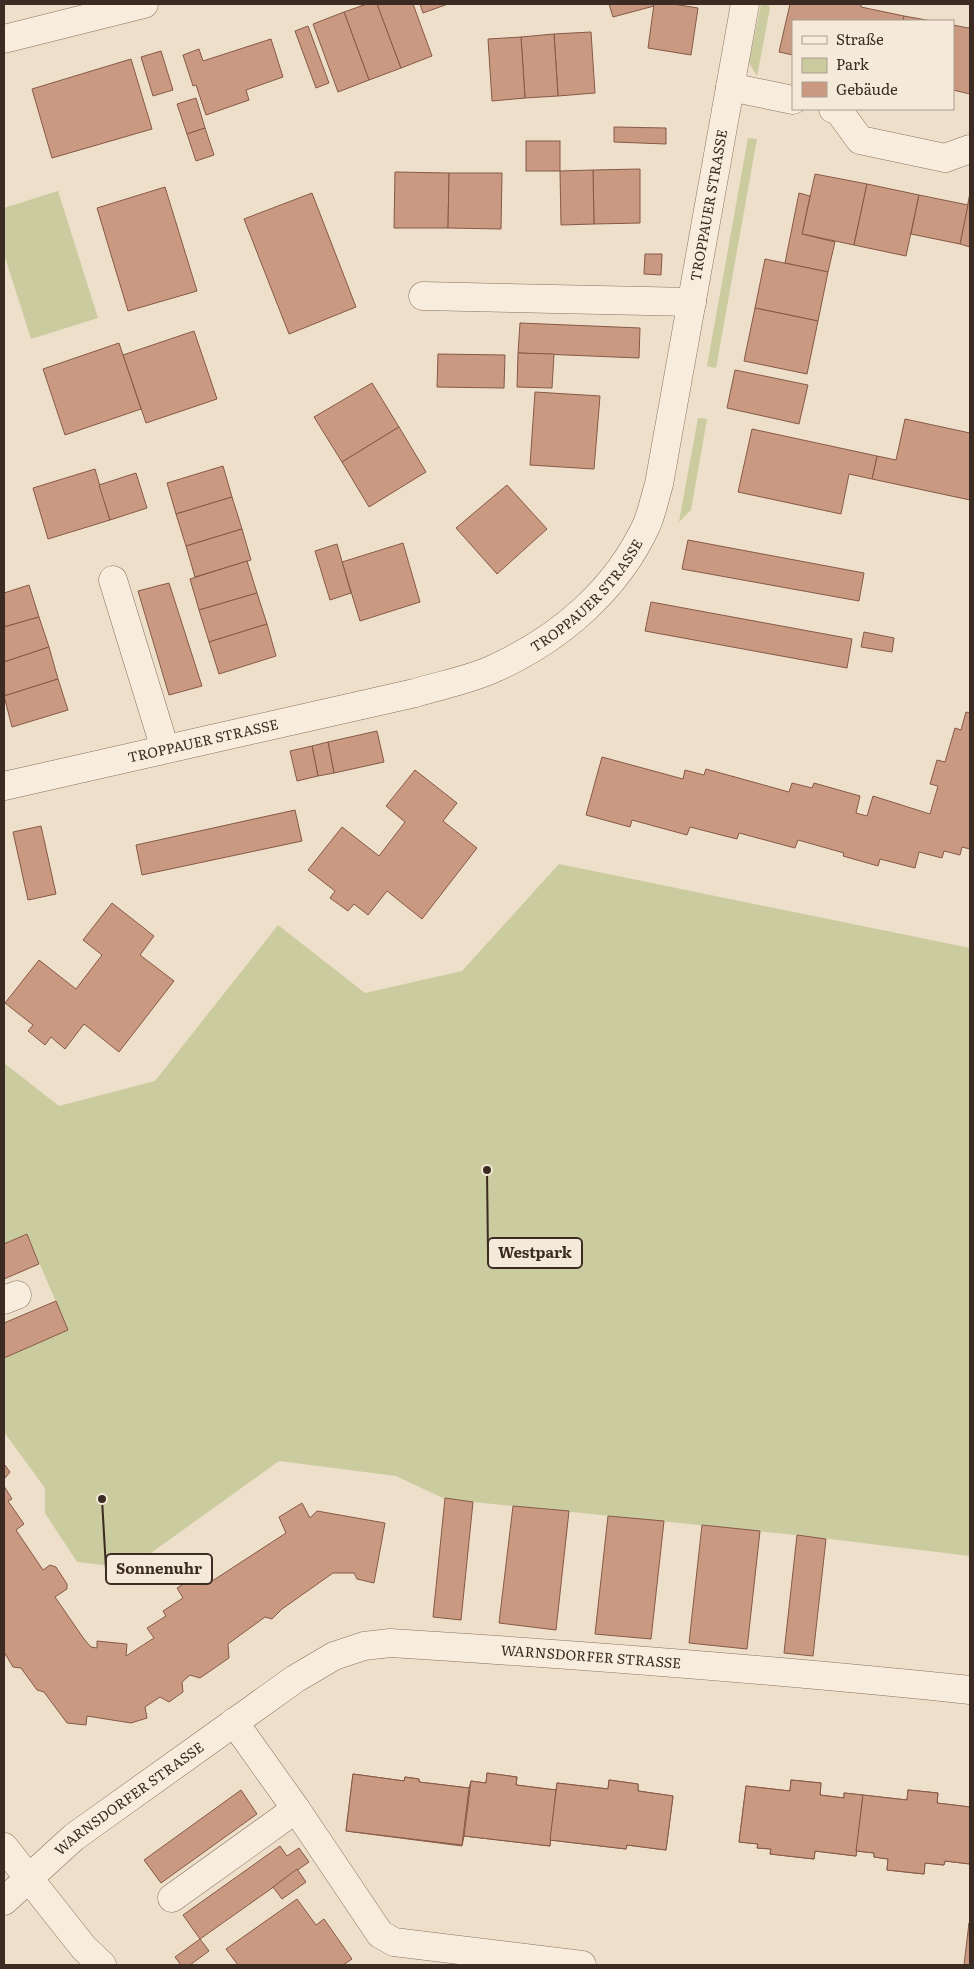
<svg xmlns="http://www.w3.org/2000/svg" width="974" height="1969" viewBox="0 0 974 1969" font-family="Literata,serif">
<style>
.green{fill:#cacb9e}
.building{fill:#c99982;stroke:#875946}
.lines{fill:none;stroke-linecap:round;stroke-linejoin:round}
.minor-casing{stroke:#89715f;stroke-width:29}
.minor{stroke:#f8eddd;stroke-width:28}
.labels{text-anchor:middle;stroke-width:4;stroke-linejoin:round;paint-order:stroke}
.street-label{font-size:14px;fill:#3b2b22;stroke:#f5ead9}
.leader{fill:none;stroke:#3b2b22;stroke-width:2}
.callout-dot{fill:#3b2b22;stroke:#f5ead9;stroke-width:2}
.callout{fill:#f5ead9;stroke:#3b2b22;stroke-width:2}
.callout-label{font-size:15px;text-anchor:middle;font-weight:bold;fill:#3b2b22}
</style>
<rect width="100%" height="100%" fill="#eddfca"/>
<!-- green -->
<g class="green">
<polygon points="761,4 768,4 770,8 757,76 749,63"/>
<polygon points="748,138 757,139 716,368 707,366"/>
<polygon points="58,191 98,318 31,339 4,254 4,208"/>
<polygon points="698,418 707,419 691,510 679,522"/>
<polygon points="559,864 970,948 970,1556 797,1535 445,1499 396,1476 279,1461 130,1568 77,1562 45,1513 45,1488 4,1432 4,1358 68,1330 27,1234 4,1244 4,1063 59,1106 155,1081 278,925 365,993 462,971"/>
</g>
<!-- building -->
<g class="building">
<polygon points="367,4 377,4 401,68 369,80 344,12"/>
<polygon points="377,4 413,4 432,56 401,68"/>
<polygon points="420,4 448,4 423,13"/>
<polygon points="609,4 654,4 654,6 613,17"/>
<polygon points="654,4 673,4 698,8 691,55 648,48"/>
<polygon points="790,4 861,4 861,7 904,16 903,21 793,21 793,55 779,52"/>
<polygon points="344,12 369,80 338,92 313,24"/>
<polygon points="904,16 932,21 903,21"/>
<polygon points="953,25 968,28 970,27 970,94 953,90"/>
<polygon points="308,26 329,83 316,88 295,31"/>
<polygon points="591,32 595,93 558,96 554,34"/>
<polygon points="554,34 558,96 525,98 521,37"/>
<polygon points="521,37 525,98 492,101 488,39"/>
<polygon points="271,39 283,77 246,90 249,100 206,115 196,85 193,86 183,55 199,49 203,61"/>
<polygon points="161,51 173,90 153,96 141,57"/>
<polygon points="131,59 152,129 52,158 32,89"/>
<polygon points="196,98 205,128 187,134 177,104"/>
<polygon points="614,127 666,128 666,144 614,142"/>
<polygon points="205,128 214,155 196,161 187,134"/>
<rect x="526" y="141" width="34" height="30"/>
<polygon points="640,169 640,223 594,224 593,170"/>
<polygon points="593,170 594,224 561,225 560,171"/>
<polygon points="395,172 449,173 448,228 394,228"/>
<polygon points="449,173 502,173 501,229 448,228"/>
<polygon points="815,174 867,184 854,245 802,234"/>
<polygon points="867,184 919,195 906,256 854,245"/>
<polygon points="165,187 197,291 128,311 97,208"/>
<polygon points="312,193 356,307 289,334 244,219"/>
<polygon points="799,193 810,196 802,234 835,242 828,272 785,263"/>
<polygon points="970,193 970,247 960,244"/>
<polygon points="919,195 968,205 960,244 911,234"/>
<polygon points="645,254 662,254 661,275 644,274"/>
<polygon points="765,259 828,272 818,321 755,308"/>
<polygon points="755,308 818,321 807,374 744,361"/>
<polygon points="520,323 640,328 639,358 518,353"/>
<polygon points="194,331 217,399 146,423 123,355"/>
<polygon points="119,343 141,409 65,435 43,369"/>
<polygon points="518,353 554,354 552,388 517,387"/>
<polygon points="438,354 505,355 504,388 437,387"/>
<polygon points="735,370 808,385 799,424 727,408"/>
<polygon points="372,383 399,427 342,462 314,417"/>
<polygon points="535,392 600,396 594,469 530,465"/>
<polygon points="905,419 970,433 970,500 872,479 877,456 896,460"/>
<polygon points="399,427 426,472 369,507 342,462"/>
<polygon points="752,429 877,456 872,479 849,474 841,514 738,492"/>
<polygon points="223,466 232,497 176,514 167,483"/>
<polygon points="95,469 110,520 48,539 33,488"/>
<polygon points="136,473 147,508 110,520 99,485"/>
<polygon points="507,485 547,529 497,574 456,528"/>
<polygon points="232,497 242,529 186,546 176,514"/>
<polygon points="242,529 251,560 195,577 186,546"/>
<polygon points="688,540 864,573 859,601 682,569"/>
<polygon points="403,543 420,602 360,621 342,562"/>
<polygon points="337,544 351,593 330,600 315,551"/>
<polygon points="247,561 257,593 199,610 190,579"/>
<polygon points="169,583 202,686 169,695 138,591"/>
<polygon points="29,585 39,617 4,627 4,593"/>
<polygon points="257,593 267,624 209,642 199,610"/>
<polygon points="651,602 852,639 847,668 645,631"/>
<polygon points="39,617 49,647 4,662 4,627"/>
<polygon points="267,624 276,656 219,674 209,642"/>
<polygon points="864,632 894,638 892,652 861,647"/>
<polygon points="49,647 58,679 4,696 4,662"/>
<polygon points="58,679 68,710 12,727 4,696"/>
<polygon points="966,712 970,713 970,849 962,847 960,855 944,851 942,858 919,852 915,868 880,859 878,866 843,856 844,853 798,840 795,848 739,833 737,839 690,827 687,835 632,820 630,827 586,815 602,757 683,779 685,770 704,775 706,769 789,792 792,783 812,788 814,783 860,796 856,813 867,816 873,796 930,814 938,786 930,784 937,760 945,762 955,728 961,730"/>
<polygon points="377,731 384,762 334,773 328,742"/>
<polygon points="328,742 334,773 318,776 312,746"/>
<polygon points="312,746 318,776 297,781 290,751"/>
<polygon points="415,770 457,803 443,821 477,848 422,919 387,891 368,915 354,904 348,911 330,898 335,891 308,870 342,827 379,856 405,822 386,806"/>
<polygon points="295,810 302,841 142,875 136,845"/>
<polygon points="41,826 56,894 28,900 13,832"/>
<polygon points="112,903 154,936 140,955 174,981 119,1052 84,1024 65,1049 51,1037 45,1045 28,1031 33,1025 5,1003 39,960 76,989 102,955 83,940"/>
<polygon points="27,1234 39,1264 4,1279 4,1244"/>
<polygon points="56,1301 68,1330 4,1358 4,1323"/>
<polygon points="4,1464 10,1472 4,1479"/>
<polygon points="4,1486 12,1499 8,1501 24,1524 16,1530 43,1570 50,1565 56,1567 67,1584 67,1589 55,1597 84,1639 91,1647 97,1648 97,1641 127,1644 126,1656 154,1638 147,1628 166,1616 163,1611 183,1598 177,1588 199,1575 206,1585 286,1533 279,1517 302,1503 310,1518 317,1511 385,1523 374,1583 357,1579 354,1573 333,1573 282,1609 272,1619 265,1617 228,1644 229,1658 200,1678 190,1675 182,1682 183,1692 169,1702 160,1697 145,1707 147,1718 131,1723 87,1716 86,1725 67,1723 44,1692 37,1690 21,1668 13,1667 4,1652"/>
<polygon points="445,1498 473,1502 461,1620 433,1617"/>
<polygon points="513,1506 569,1511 556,1630 499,1623"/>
<polygon points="608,1516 664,1521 651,1639 595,1634"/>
<polygon points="702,1525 760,1531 747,1649 689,1643"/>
<polygon points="797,1535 826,1539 813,1656 784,1653"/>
<polygon points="487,1773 517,1777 516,1785 556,1790 557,1783 608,1789 609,1780 638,1784 638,1791 673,1796 666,1850 627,1845 626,1849 550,1840 550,1846 464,1836 462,1846 346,1831 353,1774 404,1781 405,1777 419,1779 419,1782 469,1788 471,1781 486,1783"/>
<polygon points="487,1773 517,1777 516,1785 556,1790 550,1846 464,1836 471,1781 486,1783"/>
<polygon points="353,1774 404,1781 405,1777 419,1779 419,1782 469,1788 462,1845 346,1831"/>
<polygon points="609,1780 638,1784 638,1791 673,1796 666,1850 627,1845 626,1849 550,1840 557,1783 608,1789"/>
<polygon points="791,1780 821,1783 820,1795 844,1798 844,1793 907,1800 908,1790 938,1793 937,1803 970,1807 970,1864 945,1861 944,1865 925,1863 924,1874 887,1870 888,1859 874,1857 874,1853 856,1851 856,1856 815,1851 814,1859 770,1854 771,1849 757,1848 758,1844 739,1842 746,1786 790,1791"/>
<polygon points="791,1780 821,1783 820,1795 844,1798 844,1793 863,1795 856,1856 815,1851 814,1859 770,1854 771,1849 757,1848 758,1844 739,1842 746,1786 790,1791"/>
<polygon points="241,1790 257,1814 161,1883 144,1860"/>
<polygon points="908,1790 938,1793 937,1803 970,1807 970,1864 945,1861 944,1865 925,1863 924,1874 887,1870 888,1859 874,1857 874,1853 856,1851 863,1795 907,1800"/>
<polygon points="280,1846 287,1856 299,1848 309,1862 200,1939 183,1915"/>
<polygon points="297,1869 306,1882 282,1899 273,1887"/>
<polygon points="297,1899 316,1925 324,1919 352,1959 343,1965 238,1965 226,1949"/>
<polygon points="969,1923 970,1965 964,1965"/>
<polygon points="200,1939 209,1951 190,1965 181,1965 175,1957"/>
</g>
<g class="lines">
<!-- minor casing -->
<g class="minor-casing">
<g id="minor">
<polyline points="4,39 144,4"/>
<polyline points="730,87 793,100"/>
<polyline points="833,109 838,110 860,140 945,158 970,149"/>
<polyline points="423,296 692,302"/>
<polyline points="113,580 165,749"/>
<path id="s1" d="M4,786L415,693C441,685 470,680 495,668C559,639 617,590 647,524C652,512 655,497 659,484L745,4"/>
<polyline points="4,1300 17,1295"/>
<polyline points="234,1722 296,1809 380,1934 394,1942 582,1965"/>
<polyline points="4,1847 84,1948 102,1965"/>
<polyline points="172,1898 296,1809"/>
<path id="s2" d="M4,1901L74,1837L295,1679L334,1656L364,1646L390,1643C584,1655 777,1670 970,1690"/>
</g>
</g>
<!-- minor -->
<use href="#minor" class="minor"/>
</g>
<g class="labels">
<!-- street labels -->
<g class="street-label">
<text dy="5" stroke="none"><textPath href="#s1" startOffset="1044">TROPPAUER STRASSE</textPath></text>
<text dy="5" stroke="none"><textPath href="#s1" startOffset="624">TROPPAUER STRASSE</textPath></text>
<text dy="5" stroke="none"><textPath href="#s1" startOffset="204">TROPPAUER STRASSE</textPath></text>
<text dy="5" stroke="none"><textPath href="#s2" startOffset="671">WARNSDORFER STRASSE</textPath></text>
<text dy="5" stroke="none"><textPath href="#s2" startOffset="162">WARNSDORFER STRASSE</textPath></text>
</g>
</g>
<!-- callouts -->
<path class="leader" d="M487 1170L488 1253M102 1499L106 1569"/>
<g class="callout-dot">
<circle cx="487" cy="1170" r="5"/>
<circle cx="102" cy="1499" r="5"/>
</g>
<g class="callout">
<rect x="488" y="1238" width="94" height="30" rx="5"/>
<rect x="106" y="1554" width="106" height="30" rx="5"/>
</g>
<g class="callout-label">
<text x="535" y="1258">Westpark</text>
<text x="159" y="1574">Sonnenuhr</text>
</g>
<!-- border -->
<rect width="974" height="1969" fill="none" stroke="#3b2b22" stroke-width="10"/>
<!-- legend -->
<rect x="792" y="20" width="162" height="90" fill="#f5ead9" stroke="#ab9e90"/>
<rect x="802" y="36" width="25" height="8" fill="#f8eddd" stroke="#ab9e90"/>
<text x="836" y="45" font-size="15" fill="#3b2b22">Straße</text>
<rect x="802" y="58" width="25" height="15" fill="#cacb9e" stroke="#ab9e90"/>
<text x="836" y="70" font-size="15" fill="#3b2b22">Park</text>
<rect x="802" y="82" width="25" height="15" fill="#c99982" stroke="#ab9e90"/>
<text x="836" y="95" font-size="15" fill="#3b2b22">Gebäude</text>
</svg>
